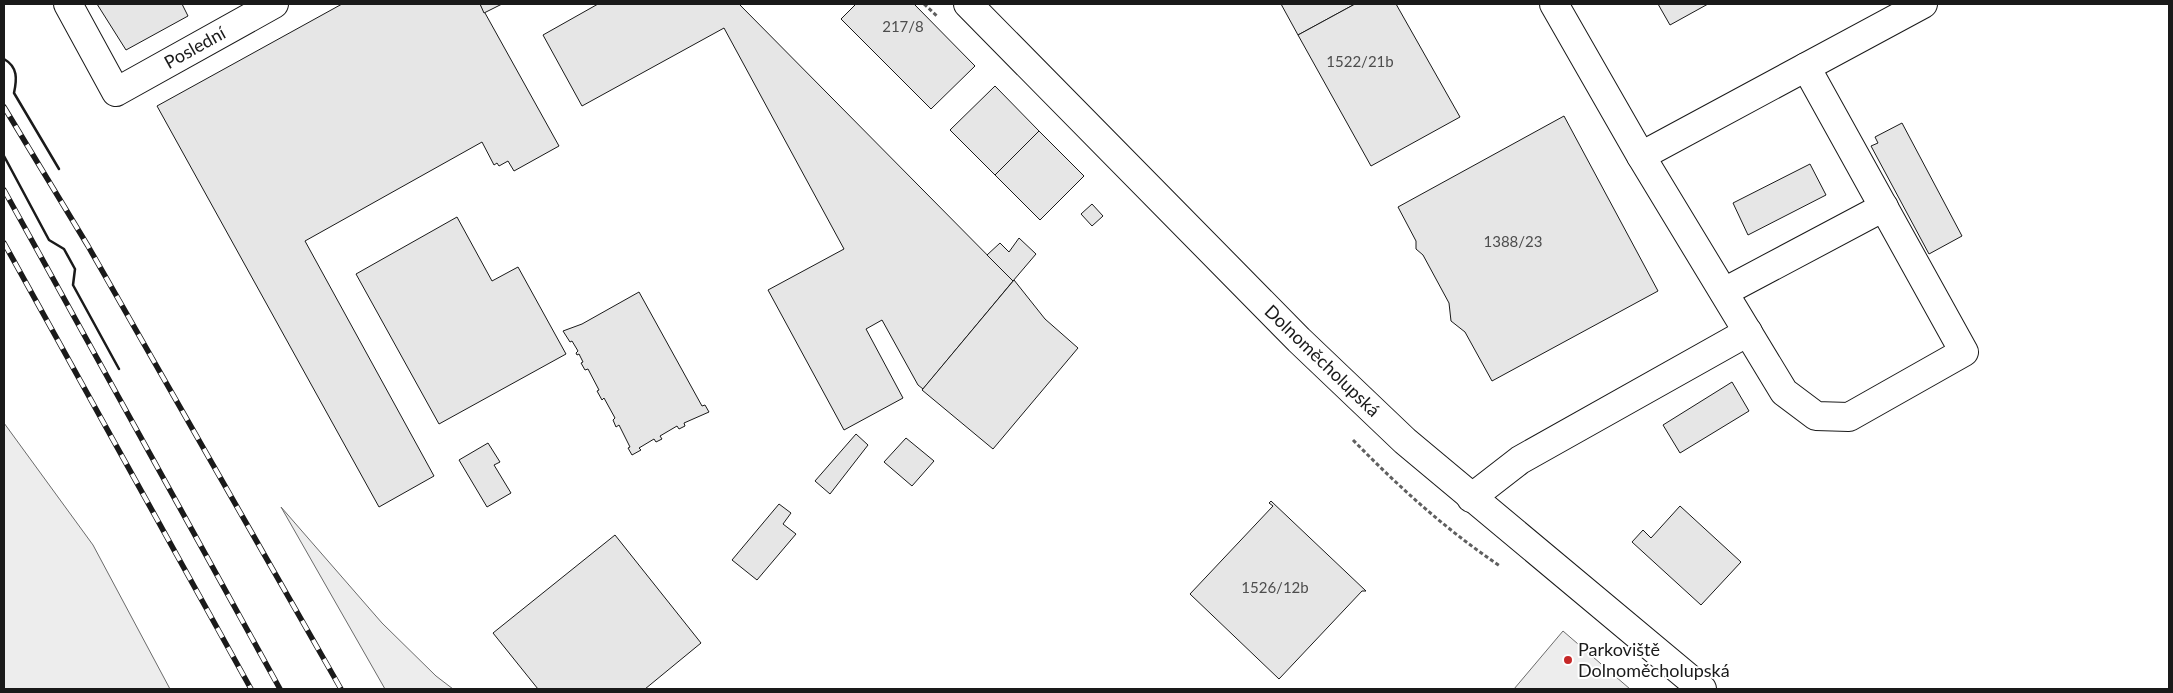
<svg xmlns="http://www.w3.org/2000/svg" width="2173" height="693" viewBox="0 0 2173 693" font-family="Lato,sans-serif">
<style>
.built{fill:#ededed;stroke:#6a6a6a}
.building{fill:#e6e6e6;stroke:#1a1a1a}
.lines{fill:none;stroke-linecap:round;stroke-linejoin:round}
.minor-casing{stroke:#1a1a1a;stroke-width:30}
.path{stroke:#5f5f5f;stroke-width:3;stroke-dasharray:4 2.5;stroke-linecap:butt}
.minor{stroke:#fff;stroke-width:28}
.rail-casing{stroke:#1a1a1a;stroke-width:5.5}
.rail{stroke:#fff;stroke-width:4;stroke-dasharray:11;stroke-linecap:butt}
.wall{stroke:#1a1a1a;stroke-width:2.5}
.poi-dot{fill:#c62828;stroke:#fff;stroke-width:2}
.labels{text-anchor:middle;stroke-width:4;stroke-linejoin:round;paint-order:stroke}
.number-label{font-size:15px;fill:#4d4d4d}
.street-label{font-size:18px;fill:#1a1a1a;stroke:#fff}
.poi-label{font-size:18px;fill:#1a1a1a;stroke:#fff;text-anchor:start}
</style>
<rect width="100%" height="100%" fill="#fff"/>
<!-- built -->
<g class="built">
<polygon points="4,423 93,545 170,689 4,689"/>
<polygon points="281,507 382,623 436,676 453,689 385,689"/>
<polygon points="1563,631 1630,689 1514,689"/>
</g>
<!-- building -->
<g class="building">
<polygon points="97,4 182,4 188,16 126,50"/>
<polygon points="342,4 480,4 559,146 514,171 508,161 499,166 497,163 494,165 482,142 305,241 434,476 379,507 157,106"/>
<polygon points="480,4 502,4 484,13"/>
<polygon points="598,4 739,4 1013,281 923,389 918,385 882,320 866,329 903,398 844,430 768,290 844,249 724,28 582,106 543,35"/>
<polygon points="856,4 914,4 975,66 931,109 841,19"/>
<polygon points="1281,4 1355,4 1298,35"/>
<polygon points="1355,4 1396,4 1460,117 1371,166 1298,35"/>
<polygon points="1658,4 1708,4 1670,25"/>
<polygon points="995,86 1039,131 995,175 950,130"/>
<polygon points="1564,116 1658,291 1492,381 1465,332 1451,321 1449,303 1423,255 1416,249 1416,241 1398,207"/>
<polygon points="1902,123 1962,236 1929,254 1871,146 1878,143 1875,137"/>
<polygon points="1039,131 1084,176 1040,220 995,175"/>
<polygon points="1810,164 1826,195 1748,235 1733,203"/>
<polygon points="1092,204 1103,216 1092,226 1081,214"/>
<polygon points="457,217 492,281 518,267 566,354 439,424 356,274"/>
<polygon points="1019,238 1036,254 1013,281 987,255 1000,243 1009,252"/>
<polygon points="1014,280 1045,319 1078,348 993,449 922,390"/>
<polygon points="639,292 702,406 705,405 709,412 684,423 685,426 679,429 677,426 660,436 662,439 656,442 654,439 639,448 641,450 632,455 628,448 630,447 619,425 616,427 613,420 615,418 604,398 602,400 597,391 599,390 588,369 585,370 581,363 583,362 579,354 577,355 576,353 578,351 572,341 570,342 563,331 582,324"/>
<polygon points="1732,382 1749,411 1680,453 1663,425"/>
<polygon points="856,434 868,445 830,494 815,481"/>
<polygon points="906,438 934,461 912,486 884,462"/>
<polygon points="488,443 500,462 494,465 511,493 487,507 459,460"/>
<polygon points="1271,501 1366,591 1362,591 1279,679 1190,594 1273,506 1269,503"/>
<polygon points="779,504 791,513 783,524 796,534 757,580 732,560"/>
<polygon points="1680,506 1741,562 1701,605 1632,542 1643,530 1651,538"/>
<polygon points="615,535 701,643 645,689 538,689 493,633"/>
</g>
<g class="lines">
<!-- minor casing -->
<g class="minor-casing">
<g id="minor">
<polyline points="68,4 116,92 274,4"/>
<polyline points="968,4 1299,340 1405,441 1702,689"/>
<polyline points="1554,4 1641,156 1784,392 1816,416 1849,417 1964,352 1806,67"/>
<polyline points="1641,156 1923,4"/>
<polyline points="1724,292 1884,207"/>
<polyline points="1471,498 1520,460 1748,332"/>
</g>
</g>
<!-- path -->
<g class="path">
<polyline points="924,4 937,16"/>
<path d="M1353,440C1399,487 1445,529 1500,566"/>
</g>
<!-- minor -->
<use href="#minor" class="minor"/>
<!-- rail casing -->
<g class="rail-casing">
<g id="rail">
<polyline points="4,107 88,246 341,689"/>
<polyline points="4,190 280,689"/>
<polyline points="4,243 251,689"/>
</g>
</g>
<!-- rail -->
<use href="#rail" class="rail"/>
<!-- wall -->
<g class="wall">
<path d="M4,59C18,67 17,79 14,93L59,169"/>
<polyline points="4,156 49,240 64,249 75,269 73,285 119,369"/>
</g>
</g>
<!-- markers -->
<circle class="poi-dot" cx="1568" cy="660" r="5"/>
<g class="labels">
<!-- number labels -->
<g class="number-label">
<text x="903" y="32">217/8</text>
<text x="1360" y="67">1522/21b</text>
<text x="1513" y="247">1388/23</text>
<text x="1275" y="593">1526/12b</text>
</g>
<!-- street labels -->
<g class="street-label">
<text transform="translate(195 48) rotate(-29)" y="6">Poslední</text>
<text transform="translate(1322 361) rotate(44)" y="6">Dolnoměcholupská</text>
</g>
<!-- poi labels -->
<g class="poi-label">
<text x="1578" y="656">Parkoviště<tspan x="1578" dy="21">Dolnoměcholupská</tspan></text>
</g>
</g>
<!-- border -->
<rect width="2173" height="693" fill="none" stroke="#1a1a1a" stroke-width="10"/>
</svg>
